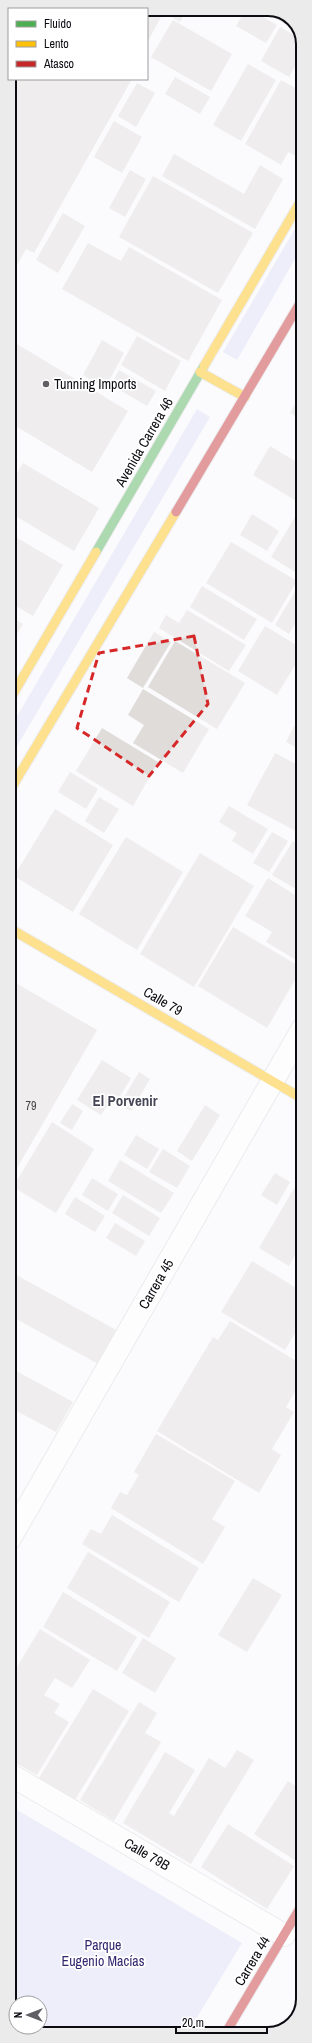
<svg xmlns="http://www.w3.org/2000/svg" width="312" height="2043" viewBox="0 0 312 2043" font-family="'Archivo Narrow',sans-serif">
<style>
.green{fill:#ddddf5}
.building{fill:#dfdcda}
.lines{fill:none;stroke-linecap:round;stroke-linejoin:round}
.street-casing{stroke:#d8d8dc;stroke-width:24}
.fast-casing{stroke:#d8d8dc;stroke-width:11}
.slow-casing{stroke:#d8d8dc;stroke-width:11}
.jam-casing{stroke:#d8d8dc;stroke-width:11}
.street{stroke:#fefeff;stroke-width:22}
.fast{stroke:#4caf50;stroke-width:9}
.slow{stroke:#ffc107;stroke-width:9}
.jam{stroke:#c62828;stroke-width:9}
.marked{fill:none;stroke:#d62828;stroke-width:3;stroke-dasharray:8 5;stroke-linejoin:round}
.poi-dot{fill:#5f5f64;stroke:#fff;stroke-width:1.5}
.labels{text-anchor:middle;stroke-width:3.5;stroke-linejoin:round;paint-order:stroke}
.number-label{font-size:12px;fill:#403f43}
.poi-label{font-size:14px;fill:#0b0b11;stroke:#fff;text-anchor:start}
.street-label{font-size:14px;fill:#0b0b11;stroke:#fff}
.park-label{font-size:14px;fill:#34276f;stroke:#fff}
.neighbourhood-label{font-size:15px;font-weight:bold;fill:#464555;stroke:#fff}
.rim{fill:none;stroke:#0b0b11;stroke-width:2}
</style>
<rect width="100%" height="100%" fill="#fbfbfd"/>
<!-- green -->
<g class="green">
<polygon points="303,215 303,245 237,360 223,352"/>
<polygon points="197,409 210,417 9,760 9,730"/>
<polygon points="9,1805 242,1943 187,2034 40,2034 26,2027 40,2027 40,2003 16,2003 16,2017 9,2003"/>
</g>
<!-- building -->
<g class="building">
<polygon points="147,9 161,17 147,43"/>
<polygon points="157,9 188,9 180,22"/>
<polygon points="246,9 249,9 277,25 266,43 236,26"/>
<polygon points="259,9 272,9 293,19 299,32"/>
<polygon points="173,20 232,54 211,91 151,57"/>
<polygon points="280,27 303,40 303,52 289,77 261,61"/>
<polygon points="248,64 276,80 241,141 213,125"/>
<polygon points="175,77 210,97 200,114 165,94"/>
<polygon points="9,79 132,79 34,253 26,249 9,279"/>
<polygon points="281,80 303,92 303,151 299,158 288,152 281,165 245,144"/>
<polygon points="137,83 155,93 136,127 118,116"/>
<polygon points="114,121 142,137 122,173 94,157"/>
<polygon points="174,154 244,194 260,165 283,179 255,229 162,176"/>
<polygon points="130,170 146,179 125,217 109,208"/>
<polygon points="153,176 253,233 218,293 119,237"/>
<polygon points="63,213 85,226 58,273 36,260"/>
<polygon points="88,243 121,261 129,247 222,300 188,361 62,289"/>
<polygon points="137,336 181,361 165,391 121,365"/>
<polygon points="102,340 124,353 105,388 83,375"/>
<polygon points="17,344 128,411 92,472 9,422 9,357"/>
<polygon points="119,370 156,391 147,406 111,385"/>
<polygon points="303,390 303,420 290,413"/>
<polygon points="270,446 303,466 303,505 253,475"/>
<polygon points="23,463 99,508 74,551 9,512 9,487"/>
<polygon points="252,514 279,531 267,551 240,535"/>
<polygon points="295,517 303,522 303,559 295,572 271,557"/>
<polygon points="9,533 63,565 33,616 9,602"/>
<polygon points="231,542 297,581 272,623 206,583"/>
<polygon points="303,578 303,610 289,634 275,625"/>
<polygon points="202,586 257,619 244,640 190,607"/>
<polygon points="187,610 246,645 229,671 159,628 166,615 179,623"/>
<polygon points="9,615 23,624 9,647"/>
<polygon points="265,626 303,649 303,652 277,695 238,671"/>
<polygon points="154,632 171,642 143,688 127,678"/>
<polygon points="175,641 245,683 217,729 148,687"/>
<polygon points="143,689 209,729 183,773 133,743 144,725 128,715"/>
<polygon points="294,726 303,731 303,744 300,750 286,742"/>
<polygon points="102,728 158,762 133,806 76,771"/>
<polygon points="275,753 303,768 303,835 247,805"/>
<polygon points="70,772 98,789 86,809 58,792"/>
<polygon points="99,797 119,809 104,833 85,821"/>
<polygon points="229,806 268,829 253,854 232,841 237,833 219,822"/>
<polygon points="55,809 113,845 73,912 14,876"/>
<polygon points="272,832 288,841 269,872 253,863"/>
<polygon points="126,837 183,872 137,950 79,914"/>
<polygon points="293,841 303,847 303,893 272,875"/>
<polygon points="200,853 254,886 194,987 140,954"/>
<polygon points="268,878 303,900 303,964 266,942 272,932 245,916"/>
<polygon points="233,927 302,968 267,1028 198,986"/>
<polygon points="9,979 97,1030 9,1182"/>
<polygon points="102,1060 131,1078 116,1103 111,1100 101,1115 77,1100"/>
<polygon points="139,1072 150,1079 131,1111 120,1104"/>
<polygon points="72,1104 83,1111 72,1130 60,1123"/>
<polygon points="205,1105 220,1115 192,1161 177,1151"/>
<polygon points="52,1122 94,1149 56,1213 13,1187"/>
<polygon points="136,1135 159,1149 147,1169 124,1155"/>
<polygon points="163,1149 190,1166 177,1188 149,1172"/>
<polygon points="120,1160 174,1193 161,1213 108,1181"/>
<polygon points="275,1173 290,1182 277,1205 261,1195"/>
<polygon points="92,1178 118,1194 108,1211 82,1195"/>
<polygon points="300,1178 303,1180 303,1250 299,1248 289,1266 259,1248"/>
<polygon points="123,1195 160,1218 149,1236 112,1213"/>
<polygon points="75,1197 105,1216 95,1232 65,1214"/>
<polygon points="115,1223 145,1241 136,1256 106,1238"/>
<polygon points="252,1261 303,1292 299,1301 303,1303 303,1320 285,1350 221,1312"/>
<polygon points="11,1272 118,1331 100,1365 9,1315 9,1275"/>
<polygon points="230,1321 303,1365 303,1378 286,1407 294,1412 272,1449 281,1455 259,1493 157,1431 213,1337 218,1340"/>
<polygon points="9,1367 73,1402 56,1432 9,1407"/>
<polygon points="156,1434 235,1481 212,1519 225,1527 203,1564 111,1508 120,1492 127,1495 139,1475 134,1472"/>
<polygon points="112,1515 199,1568 179,1602 82,1544 91,1529 101,1534"/>
<polygon points="88,1552 170,1602 149,1638 67,1588"/>
<polygon points="253,1578 282,1595 247,1652 218,1635"/>
<polygon points="63,1592 137,1637 117,1671 43,1627"/>
<polygon points="40,1629 90,1660 72,1688 55,1678 44,1695 60,1704 54,1713 69,1722 37,1775 9,1759 9,1673 12,1675"/>
<polygon points="143,1638 176,1658 155,1693 122,1673"/>
<polygon points="93,1689 129,1711 75,1800 39,1778"/>
<polygon points="139,1702 157,1713 145,1733 161,1742 114,1821 80,1800"/>
<polygon points="237,1750 254,1760 191,1864 123,1823 165,1752 195,1770 169,1813 174,1816 209,1758 225,1768"/>
<polygon points="288,1781 303,1791 303,1849 296,1861 254,1834"/>
<polygon points="228,1824 294,1866 267,1909 201,1867"/>
</g>
<g class="lines">
<!-- street casing -->
<g class="street-casing">
<g id="street">
<polyline points="9,1540 303,1028"/>
<polyline points="9,1774 284,1935"/>
</g>
</g>
<!-- fast casing -->
<g class="fast-casing">
<polyline id="fast" points="96,552 204,366"/>
</g>
<!-- slow casing -->
<g class="slow-casing">
<g id="slow">
<polyline points="204,366 303,197"/>
<polyline points="200,372 245,397"/>
<polyline points="9,701 96,552"/>
<polyline points="9,792 176,512"/>
<polyline points="9,928 303,1099"/>
</g>
</g>
<!-- jam casing -->
<g class="jam-casing">
<g id="jam">
<polyline points="176,512 303,298"/>
<polyline points="225,2034 303,1903"/>
</g>
</g>
<!-- street -->
<use href="#street" class="street"/>
<!-- fast -->
<use href="#fast" class="fast"/>
<!-- slow -->
<use href="#slow" class="slow"/>
<!-- jam -->
<use href="#jam" class="jam"/>
</g>
<!-- marked area -->
<path d="M0 0H312V2043H0ZM194,636L208,704L149,776L77,728L99,653Z" fill="#fbfbfd" fill-opacity=".55" fill-rule="evenodd"/>
<path class="marked" d="M194,636L208,704L149,776L77,728L99,653Z"/>
<!-- markers -->
<circle class="poi-dot" cx="46" cy="384" r="4"/>
<g class="labels">
<!-- number labels -->
<g class="number-label">
<text x="31" y="1110">79</text>
</g>
<!-- poi labels -->
<g class="poi-label">
<text x="54" y="389">Tunning Imports</text>
</g>
<!-- street labels -->
<g class="street-label">
<text transform="translate(144 442) rotate(-60)" y="5">Avenida Carrera 46</text>
<text transform="translate(163 1001) rotate(30)" y="5">Calle 79</text>
<text transform="translate(156 1284) rotate(-60)" y="5">Carrera 45</text>
<text transform="translate(147 1854) rotate(30)" y="5">Calle 79B</text>
<text transform="translate(252 1961) rotate(-59)" y="5">Carrera 44</text>
</g>
<!-- park labels -->
<g class="park-label">
<text x="103" y="1950">Parque<tspan x="103" dy="16">Eugenio Macías</tspan></text>
</g>
<!-- neighbourhood labels -->
<g class="neighbourhood-label">
<text x="125" y="1106">El Porvenir</text>
</g>
</g>
<!-- crop -->
<path d="M0 0H312V2043H0ZM44 16H268A28 28 0 0 1 296 44V1999A28 28 0 0 1 268 2027H44A28 28 0 0 1 16 1999V44A28 28 0 0 1 44 16Z" fill="#ebebec" fill-rule="evenodd"/>
<path class="rim" d="M44 16H268A28 28 0 0 1 296 44V1999A28 28 0 0 1 268 2027H44A28 28 0 0 1 16 1999V44A28 28 0 0 1 44 16Z"/>
<!-- legend -->
<rect x="8" y="8" width="140" height="72" fill="#ffffff" stroke="#9d9da0"/>
<rect x="16" y="21" width="20" height="6" fill="#4caf50" stroke="#9d9da0"/>
<text x="44" y="28" font-size="12" fill="#0b0b11">Fluido</text>
<rect x="16" y="41" width="20" height="6" fill="#ffc107" stroke="#9d9da0"/>
<text x="44" y="48" font-size="12" fill="#0b0b11">Lento</text>
<rect x="16" y="61" width="20" height="6" fill="#c62828" stroke="#9d9da0"/>
<text x="44" y="68" font-size="12" fill="#0b0b11">Atasco</text>
<!-- north arrow -->
<g transform="translate(28 2015) rotate(270)"><circle r="19" fill="#ffffff" stroke="#9d9da0"/>
<path d="M0-3L7 15L0 10L-7 15Z" fill="#5f5f64"/>
<text y="-6" font-size="11" font-weight="bold" text-anchor="middle" fill="#0b0b11">N</text>
</g>
<!-- scale -->
<path d="M176 2027v6h91v-6" fill="none" stroke="#0b0b11" stroke-width="2"/>
<text x="182" y="2027" font-size="12" fill="#0b0b11" stroke="#ffffff" stroke-width="3" paint-order="stroke">20 m</text>
</svg>
